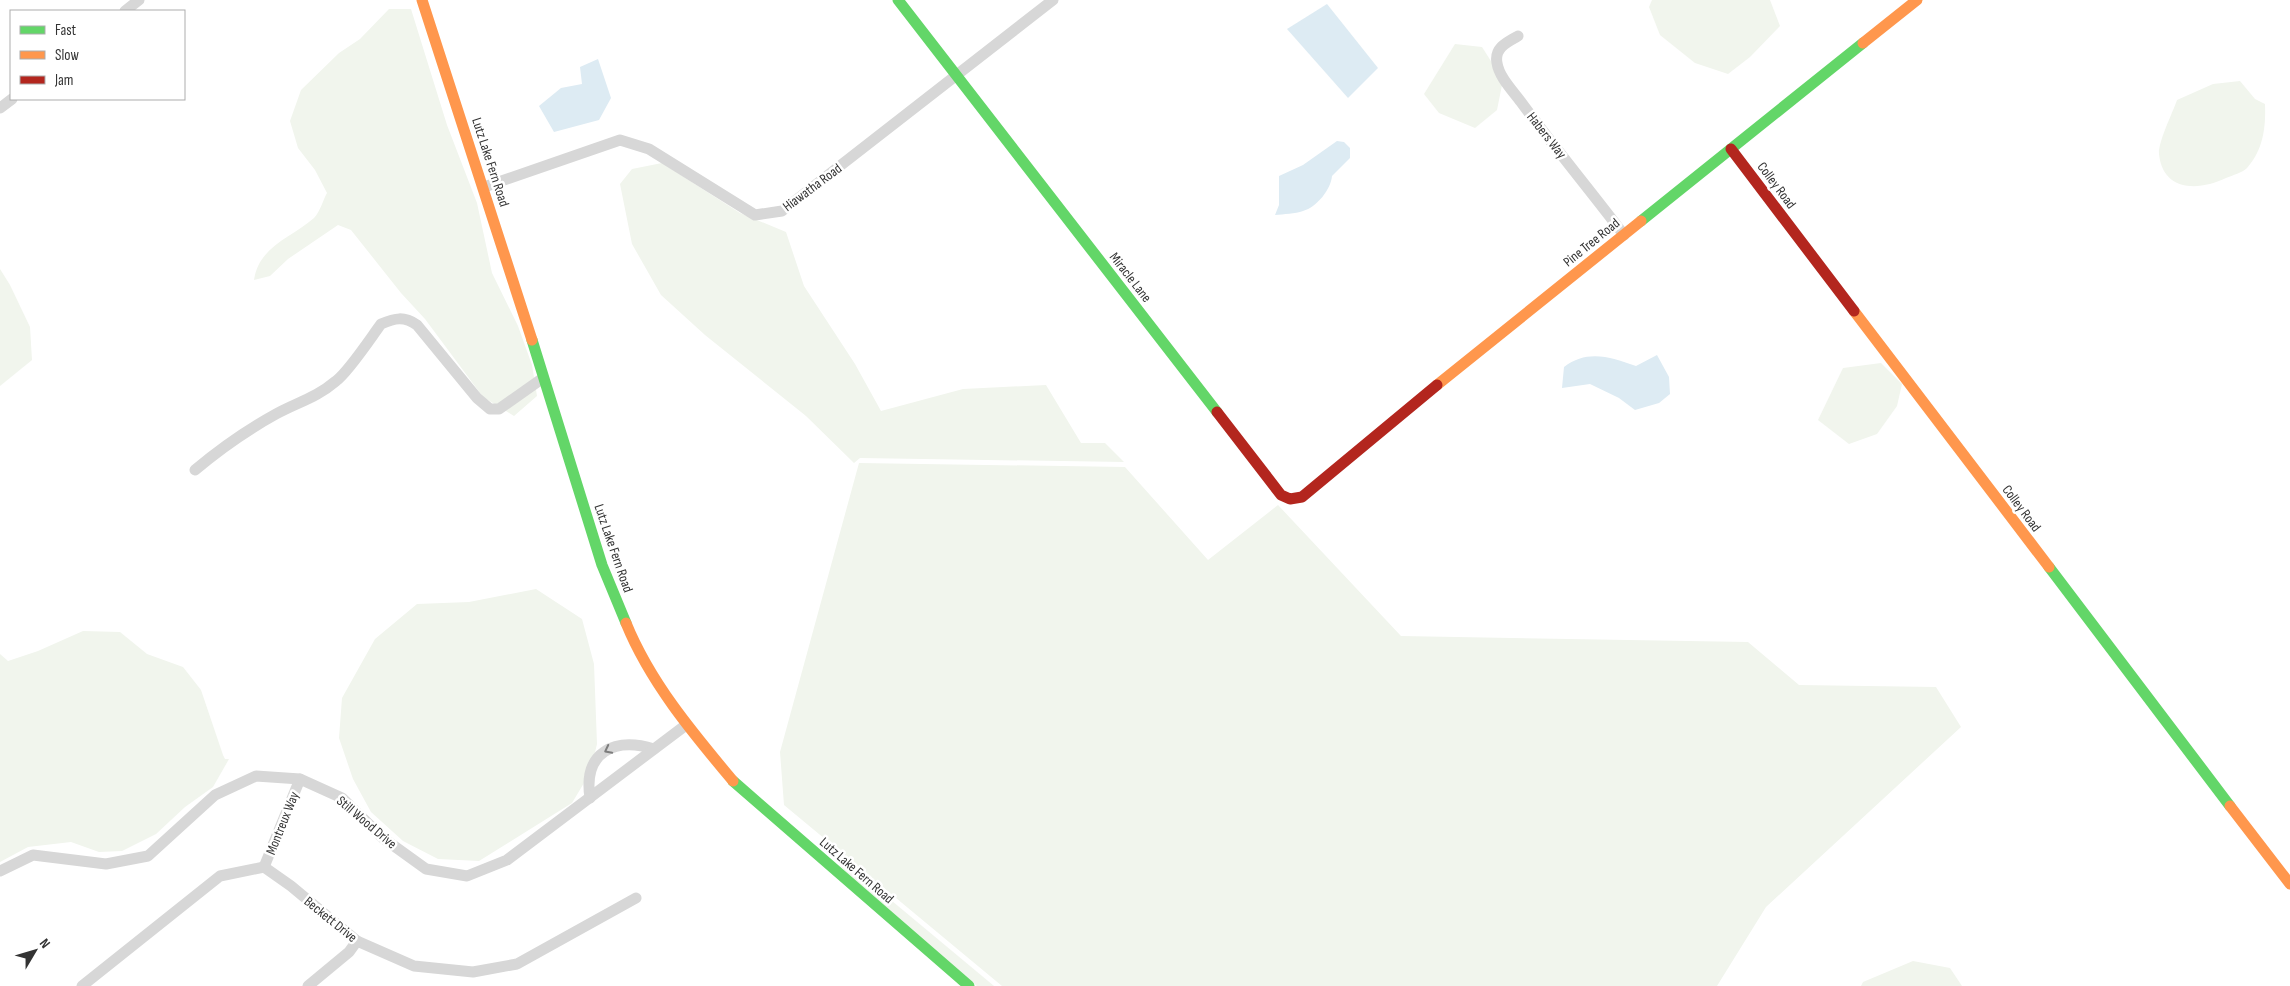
<svg xmlns="http://www.w3.org/2000/svg" width="2290" height="986" viewBox="0 0 2290 986" font-family="'Sofia Sans Condensed',sans-serif">
<style>
.green{fill:#f1f5ed}
.water{fill:#ddebf3}
.lines{fill:none;stroke-linecap:round;stroke-linejoin:round}
.street{stroke:#d7d7d7;stroke-width:11}
.fast{stroke:#63d668;stroke-width:11}
.slow{stroke:#ff974d;stroke-width:11}
.jam{stroke:#b3261e;stroke-width:11}
.oneway{stroke:#7d7d7d}
.labels{text-anchor:middle;stroke-width:5;stroke-linejoin:round;paint-order:stroke}
.street-label{font-size:14px;fill:#333;stroke:#fff}
</style>
<rect width="100%" height="100%" fill="#fff"/>
<!-- green -->
<g class="green">
<polygon points="1652,0 1770,0 1780,26 1750,57 1728,74 1695,63 1660,35 1649,7"/>
<path d="M389,9H411L447,125L477,203L492,273L518,326L532,365L537,396L514,416L483,397L425,319L401,293L351,230L338,225L288,259L270,276L254,280C259,246 291,238 314,218C320,212 323,200 327,193L315,170L298,148L290,121L301,90L339,53L360,39Z"/>
<polygon points="1455,44 1482,47 1503,80 1497,110 1475,128 1439,113 1424,94"/>
<path d="M2240,81L2255,99L2265,104C2266,128 2263,150 2247,168C2242,173 2233,175 2226,178C2199,191 2163,192 2159,154C2158,142 2173,112 2177,100L2213,84Z"/>
<polygon points="662,163 740,213 786,232 804,286 855,364 881,411 963,389 1046,385 1081,443 1105,443 1124,462 860,458 854,463 806,416 705,335 661,295 632,244 620,184 632,169"/>
<polygon points="0,269 10,285 30,327 32,360 0,386"/>
<polygon points="1881,363 1902,384 1897,406 1877,434 1849,444 1818,420 1843,368"/>
<polygon points="859,463 1125,467 1208,560 1278,505 1401,636 1748,642 1799,685 1936,687 1961,727 1766,907 1717,986 1002,986 784,805 780,752"/>
<polygon points="536,589 582,619 594,664 597,744 590,773 572,803 479,861 438,859 403,841 371,812 353,779 339,738 342,698 375,639 417,604 469,602"/>
<polygon points="83,631 120,632 147,654 183,667 201,690 223,755 225,759 229,759 213,787 185,807 156,834 122,851 99,852 71,842 28,847 0,862 0,654 8,661 38,651"/>
<polygon points="844,861 994,986 977,986 856,881 839,865"/>
<polygon points="1913,961 1950,968 1962,986 1861,986 1863,982"/>
</g>
<!-- water -->
<g class="water">
<polygon points="1327,4 1378,68 1348,98 1287,29"/>
<polygon points="598,59 611,98 599,120 554,132 539,106 561,88 582,84 580,67"/>
<path d="M1337,141L1344,142L1350,148V158L1332,176C1331,189 1317,207 1303,211C1295,214 1284,214 1275,215L1279,205V176L1303,165Z"/>
<path d="M1657,355L1669,377L1670,394L1659,403L1635,410L1619,398L1590,384L1562,388L1564,367C1587,349 1611,357 1636,366Z"/>
</g>
<g class="lines">
<!-- street -->
<g class="street">
<polyline points="125,11 139,0"/>
<path d="M1518,36C1507,42 1494,48 1497,63C1499,77 1513,91 1521,102C1554,147 1590,190 1624,235"/>
<polyline points="0,108 12,99"/>
<polyline points="484,187 620,140 649,149 755,215 782,211 1053,0"/>
<path d="M195,470C220,449 247,430 276,414C298,402 316,398 336,381C349,371 370,339 381,324C395,318 404,316 417,325L477,398L490,409H499L543,378"/>
<path d="M590,798C583,752 614,737 654,749"/>
<polyline points="264,867 300,779"/>
<polyline points="0,871 33,855 106,864 148,856 215,795 256,776 300,779 342,798 383,838 426,869 467,876 507,860 686,725"/>
<polyline points="82,986 220,876 264,867 291,886 357,941 414,966 473,972 517,964 636,898"/>
<polyline points="308,986 349,952 357,941"/>
</g>
<!-- fast -->
<g class="fast">
<polyline points="898,0 1217,412"/>
<polyline points="1641,221 1863,43"/>
<polyline points="532,340 602,565 626,623"/>
<polyline points="2049,567 2230,806"/>
<polyline points="733,781 969,986"/>
</g>
<!-- slow -->
<g class="slow">
<polyline points="422,0 532,340"/>
<polyline points="1863,43 1917,0"/>
<polyline points="1854,311 2049,567"/>
<polyline points="1437,385 1641,221"/>
<path d="M626,623C650,682 692,732 733,781"/>
<polyline points="2230,806 2290,884"/>
</g>
<!-- jam -->
<g class="jam">
<polyline points="1731,149 1854,311"/>
<polyline points="1217,412 1281,495 1290,499 1302,497 1437,385"/>
</g>
</g>
<!-- one-way arrows -->
<defs><path id="oneway-chevron" d="M-2-3.5L2.5 0L-2 3.5" fill="none" stroke-width="1.6" stroke-linecap="round" stroke-linejoin="round" transform="scale(1.25)"/></defs>
<use class="oneway" href="#oneway-chevron" transform="translate(608 750) rotate(153)"/>
<g class="labels">
<!-- street labels -->
<g class="street-label">
<text transform="translate(1547 135) rotate(52)" y="5">Habers Way</text>
<text transform="translate(491 162) rotate(72)" y="5">Lutz Lake Fern Road</text>
<text transform="translate(1777 185) rotate(53)" y="5">Colley Road</text>
<text transform="translate(812 187) rotate(-37)" y="5">Hiawatha Road</text>
<text transform="translate(1591 242) rotate(-39)" y="5">Pine Tree Road</text>
<text transform="translate(1131 277) rotate(52)" y="5">Miracle Lane</text>
<text transform="translate(2022 508) rotate(53)" y="5">Colley Road</text>
<text transform="translate(614 548) rotate(71)" y="5">Lutz Lake Fern Road</text>
<text transform="translate(367 822) rotate(40)" y="5">Still Wood Drive</text>
<text transform="translate(282 823) rotate(-68)" y="5">Montreux Way</text>
<text transform="translate(857 870) rotate(41)" y="5">Lutz Lake Fern Road</text>
<text transform="translate(331 919) rotate(39)" y="5">Beckett Drive</text>
</g>
</g>
<!-- legend -->
<rect x="10" y="10" width="175" height="90" fill="#ffffff" stroke="#adadad"/>
<rect x="20" y="26" width="25" height="8" fill="#63d668" stroke="#adadad"/>
<text x="55" y="35" font-size="15" fill="#333333">Fast</text>
<rect x="20" y="51" width="25" height="8" fill="#ff974d" stroke="#adadad"/>
<text x="55" y="60" font-size="15" fill="#333333">Slow</text>
<rect x="20" y="76" width="25" height="8" fill="#b3261e" stroke="#adadad"/>
<text x="55" y="85" font-size="15" fill="#333333">Jam</text>
<!-- north arrow -->
<g transform="translate(35 951) rotate(52)" stroke="#ffffff" stroke-width="4" paint-order="stroke">
<path d="M0-4L9 19L0 12L-9 19Z" fill="#333333"/>
<text y="-8" font-size="14" font-weight="bold" text-anchor="middle" fill="#333333">N</text>
</g>
</svg>
